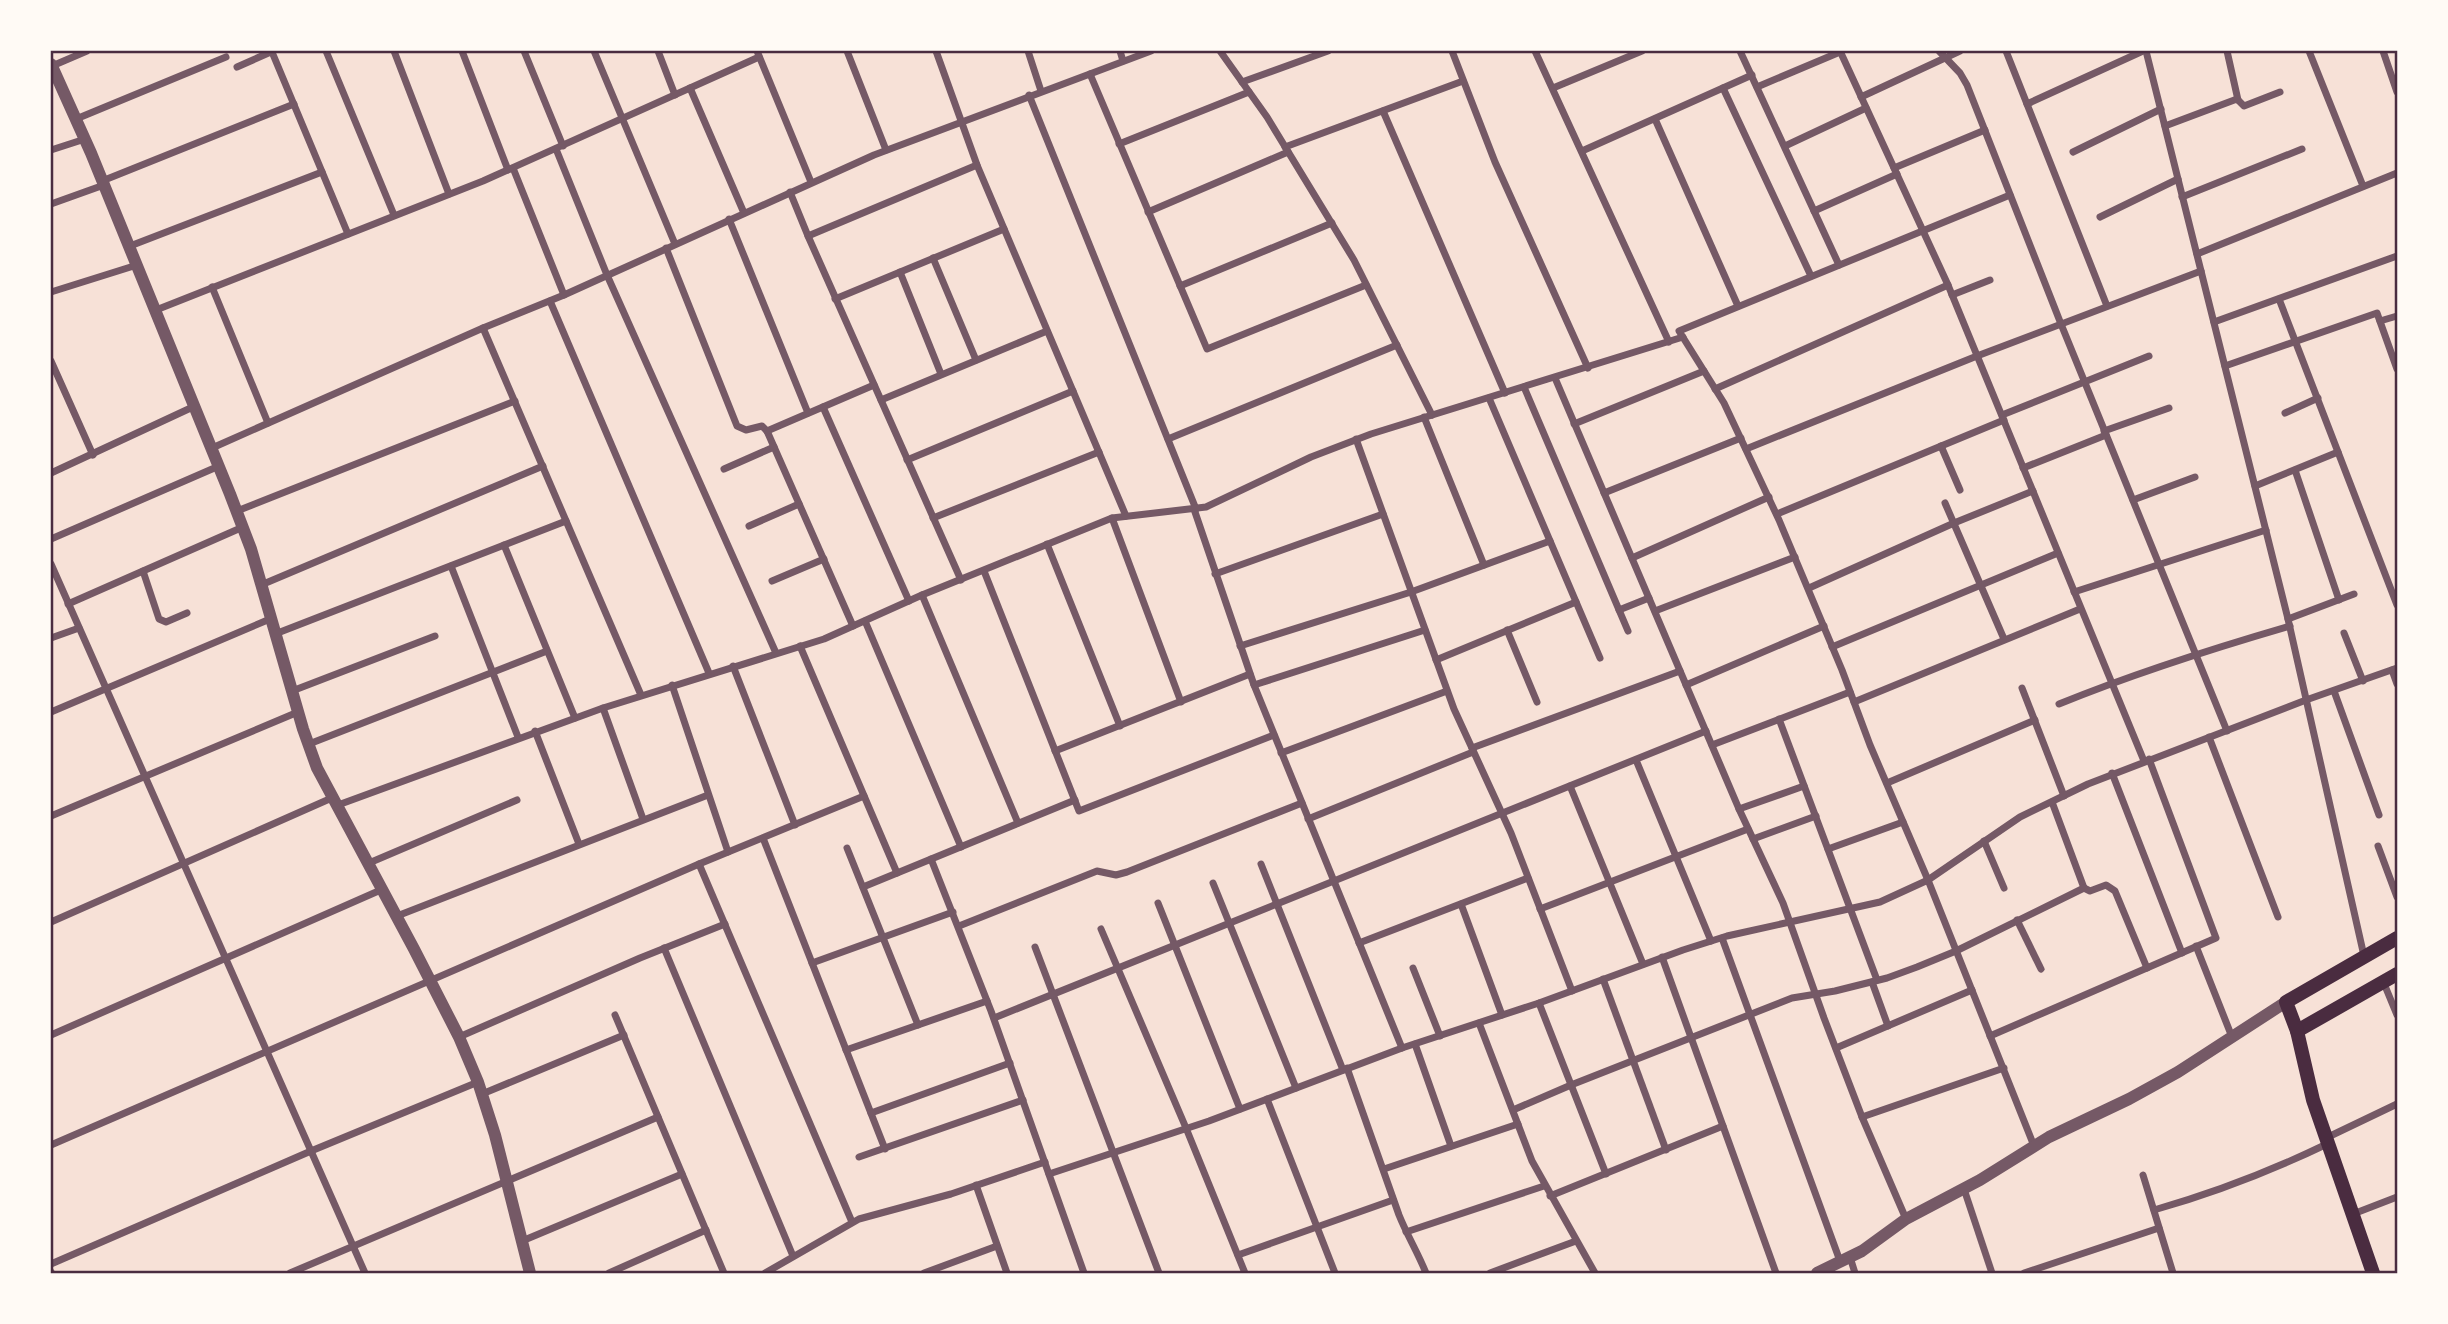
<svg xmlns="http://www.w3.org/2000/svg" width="2448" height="1324" viewBox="0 0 2448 1324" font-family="'Sofia Sans Condensed',sans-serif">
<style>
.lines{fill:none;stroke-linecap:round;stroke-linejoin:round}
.minor{stroke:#755966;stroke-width:7}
.tertiary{stroke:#755966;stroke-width:12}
.secondary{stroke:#4a2c40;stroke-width:14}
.neatline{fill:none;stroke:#4a2c40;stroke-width:2.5}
</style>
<rect width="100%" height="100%" fill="#f7e1d7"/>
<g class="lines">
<!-- minor -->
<g class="minor">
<polyline points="326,51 394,215"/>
<polyline points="394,51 449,194"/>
<polyline points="462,51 508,170"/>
<polyline points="524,51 563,146"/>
<polyline points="594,51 675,244"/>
<polyline points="658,51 675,95"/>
<polyline points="757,51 811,182"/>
<polyline points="847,51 886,150"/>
<polyline points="936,51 977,165 1126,516"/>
<polyline points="1028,51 1041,91"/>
<polyline points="1120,51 1123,61"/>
<polyline points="1220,51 1267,117 1354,260 1432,415"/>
<polyline points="1452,51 1495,162 1588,368"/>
<polyline points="1535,51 1669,342"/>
<polyline points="1740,51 1839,265"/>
<polyline points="1840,51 1948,285 2144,761"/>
<polyline points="1939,51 1960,73 1967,85 2061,324 2227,731"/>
<polyline points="2006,51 2107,306"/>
<polyline points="2146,51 2288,619 2364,956"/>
<polyline points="2227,51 2238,100"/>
<polyline points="2309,51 2363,186"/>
<polyline points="2383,51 2397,92"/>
<polyline points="272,52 348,234"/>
<polyline points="52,66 87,51"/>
<polyline points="237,67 273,51"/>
<polyline points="1090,74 1207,349 1366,285"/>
<polyline points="1242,82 1328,51"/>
<polyline points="1757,87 1840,52"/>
<polyline points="690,88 744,213"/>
<polyline points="1553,88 1642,51"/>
<polyline points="1723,88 1811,276"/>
<polyline points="1029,95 1196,509"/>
<polyline points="1861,97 1960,51"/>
<polyline points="2027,104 2143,51"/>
<polyline points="1383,111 1505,393"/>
<polyline points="76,119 226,57"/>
<polyline points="1655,119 1738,306"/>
<polyline points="2165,126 2237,99 2244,106 2280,92"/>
<polyline points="1119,144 1249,92"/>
<polyline points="1785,146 1866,108"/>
<polyline points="1285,147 1463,81"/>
<polyline points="556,149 607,275 776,653"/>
<polyline points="51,150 85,139"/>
<polyline points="1582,151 1752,75"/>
<polyline points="2073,152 2161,109"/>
<polyline points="513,168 564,295"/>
<polyline points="1894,168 1985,130"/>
<polyline points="102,181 294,104"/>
<polyline points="790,192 808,236 961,580"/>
<polyline points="2010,195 1679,331 1724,403 1779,520 1842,670 1870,745 1928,880 2034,1146"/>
<polyline points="2182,197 2302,149"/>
<polyline points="51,204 104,185"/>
<polyline points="1814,211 1897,174"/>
<polyline points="1148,212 1288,152"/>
<polyline points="2100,217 2178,179"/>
<polyline points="729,219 808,413"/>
<polyline points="808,236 977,165"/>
<polyline points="130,246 322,172"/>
<polyline points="666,248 737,426 746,430 762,426 767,431"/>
<polyline points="2197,254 2397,173"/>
<polyline points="933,258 976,360"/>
<polyline points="900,272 941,374"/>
<polyline points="1180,286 1332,223"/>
<polyline points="212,287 268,423"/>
<polyline points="51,292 137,265"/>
<polyline points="1952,295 1990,280"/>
<polyline points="835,299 1004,229"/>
<polyline points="2279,299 2397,605"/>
<polyline points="550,301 709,673"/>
<polyline points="156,310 483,181 759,57"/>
<polyline points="2380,321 2397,316"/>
<polyline points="2214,322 2397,256"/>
<polyline points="483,328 641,695"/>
<polyline points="51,361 93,455"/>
<polyline points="2225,366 2377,313 2397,369"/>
<polyline points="1555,378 1739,809 1783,903 1824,1018 1862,1117 1906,1219"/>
<polyline points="1524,387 1628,631"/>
<polyline points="1715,389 1948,285"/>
<polyline points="1489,398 1600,658"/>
<polyline points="881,400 1047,331"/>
<polyline points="823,407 909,601"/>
<polyline points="2285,413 2318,398"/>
<polyline points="2002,415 2149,356"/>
<polyline points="1424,417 1484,565"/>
<polyline points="1574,424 1704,371"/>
<polyline points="767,431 853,626"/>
<polyline points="767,431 874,385"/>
<polyline points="2104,431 2169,408"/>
<polyline points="1168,439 1397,345"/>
<polyline points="1356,439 1454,709 1511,833 1572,991"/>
<polyline points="1941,446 1960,490"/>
<polyline points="212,448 483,328 564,295 874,155 1151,51"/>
<polyline points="1746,449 1977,356 2201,271"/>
<polyline points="907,460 1073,391"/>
<polyline points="2023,468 2106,435"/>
<polyline points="724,469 774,447"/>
<polyline points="2295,470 2339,600"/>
<polyline points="51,473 195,406"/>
<polyline points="2255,486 2338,452"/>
<polyline points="1604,493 1741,438"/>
<polyline points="2133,500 2195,477"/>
<polyline points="1945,503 2004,639"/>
<polyline points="1194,509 1254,685 1402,1048"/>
<polyline points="237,511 515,401"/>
<polyline points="1777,514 2004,420"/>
<polyline points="933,518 1099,452"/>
<polyline points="1112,518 1181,702"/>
<polyline points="749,526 799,504"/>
<polyline points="51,539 219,466"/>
<polyline points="1047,544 1120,726"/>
<polyline points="504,545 575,718"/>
<polyline points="1632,558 1769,497"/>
<polyline points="51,564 365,1273"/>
<polyline points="451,566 518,737"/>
<polyline points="143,571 159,619 166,622 187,613"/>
<polyline points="984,571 1079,811 1274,735"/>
<polyline points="1215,574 1383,514"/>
<polyline points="772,581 824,559"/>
<polyline points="261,585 543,466"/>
<polyline points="1809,588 1954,523 2033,491"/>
<polyline points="2074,592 2266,530"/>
<polyline points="922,595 1018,823"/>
<polyline points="68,604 243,527"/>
<polyline points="1619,610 1649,598"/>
<polyline points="1655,611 1795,557"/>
<polyline points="2288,619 2354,594"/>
<polyline points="865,621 961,847"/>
<polyline points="1507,630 1537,702"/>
<polyline points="2344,633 2363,681"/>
<polyline points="275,634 566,521"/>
<polyline points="51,638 79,628"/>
<polyline points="800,646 897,873"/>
<polyline points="1240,646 1411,592 1550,541"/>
<polyline points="1832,647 2058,553"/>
<polyline points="1436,660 1576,602"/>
<polyline points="733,666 795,825"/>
<polyline points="2392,670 2397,684"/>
<polyline points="672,685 728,852"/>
<polyline points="1254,685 1425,630"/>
<polyline points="1686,685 1824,626"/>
<polyline points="2022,688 2064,796"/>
<polyline points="292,691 435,636"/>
<polyline points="2334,691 2379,815"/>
<polyline points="1854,702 2080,609"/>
<path d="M2059,704C2135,673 2211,649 2290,626"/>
<polyline points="603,708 643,819"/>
<polyline points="51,712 270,619"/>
<polyline points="1779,719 1877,980"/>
<polyline points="535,731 579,844"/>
<polyline points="2209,737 2278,917"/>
<polyline points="309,744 547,651"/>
<polyline points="1712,745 1850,692"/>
<polyline points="1472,748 1680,671"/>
<polyline points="1055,751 1250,674"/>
<polyline points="1281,753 1447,691"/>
<polyline points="1636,760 1711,941"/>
<polyline points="2112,773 2182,953"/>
<polyline points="1887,783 2035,720"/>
<polyline points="1570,786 1643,964"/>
<polyline points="2052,802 2084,888"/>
<polyline points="338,805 603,708 824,639 922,595 1112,518 1206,507 1311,457 1371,434 1683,337"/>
<polyline points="1739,809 1804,786"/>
<polyline points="51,816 298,712"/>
<polyline points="1308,819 1473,752"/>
<polyline points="763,838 885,1149"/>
<polyline points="1753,839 1816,816"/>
<polyline points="1984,841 2004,888"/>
<polyline points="2378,846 2397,897"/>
<polyline points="847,848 918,1025"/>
<polyline points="1828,849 1903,822"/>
<polyline points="931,859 991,1011 1084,1273"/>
<polyline points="369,863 517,800"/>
<polyline points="699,864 852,1222"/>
<polyline points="1261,864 1343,1070"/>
<polyline points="1213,883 1296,1088"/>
<polyline points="863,887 1075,800"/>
<polyline points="2084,888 2090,891 2106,885 2115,891 2147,968"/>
<polyline points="1158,903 1240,1109"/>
<polyline points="1461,904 1502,1015"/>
<polyline points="1540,909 1748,829"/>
<polyline points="397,916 708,795"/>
<polyline points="2017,920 2041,969"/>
<polyline points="51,922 334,797"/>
<polyline points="959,926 1097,871 1116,875 1127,872 1302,803"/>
<polyline points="1101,929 1186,1128 1245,1273"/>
<polyline points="1722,938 1840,1261"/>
<polyline points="1359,943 1528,878"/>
<polyline points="2196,946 2232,1037"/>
<polyline points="1035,947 1159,1273"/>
<polyline points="664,948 793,1256"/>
<polyline points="1662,957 1776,1273"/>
<polyline points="812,963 953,912"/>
<polyline points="1413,968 1440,1036"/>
<polyline points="1603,979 1666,1150"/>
<polyline points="2383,981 2397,1015"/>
<polyline points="1872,982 1888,1026"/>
<polyline points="1539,1003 1606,1174"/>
<polyline points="615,1015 724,1273"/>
<polyline points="994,1018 1706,731"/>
<polyline points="1479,1023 1532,1161 1595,1273"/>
<polyline points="51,1035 383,889"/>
<polyline points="1990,1036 2216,938 2149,759"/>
<polyline points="459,1037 640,958 725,924"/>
<polyline points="1415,1044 1451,1146"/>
<polyline points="1836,1048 1972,990"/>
<polyline points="846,1050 987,1001"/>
<path d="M1347,1068L1399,1215C1407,1235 1418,1253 1426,1273"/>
<polyline points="482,1094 624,1035"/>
<polyline points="1267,1099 1335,1273"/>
<polyline points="1513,1110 1571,1085 1792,998 1835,991 1887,978 1917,967 1956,951 2084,888"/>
<polyline points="871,1113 1010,1063"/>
<polyline points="1862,1117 2004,1068"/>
<polyline points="2326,1138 2397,1104"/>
<polyline points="51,1145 699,864 864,796"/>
<polyline points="859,1157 1023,1100"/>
<polyline points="1384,1169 1518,1124"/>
<polyline points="1049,1174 1209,1121 1402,1048 1539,1003 1683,950 1727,936 1880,902 1928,880 2020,817 2088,784 2306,700 2397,668"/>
<polyline points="2143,1175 2173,1273"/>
<polyline points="976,1185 1007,1273"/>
<polyline points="1964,1189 1992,1273"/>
<polyline points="1550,1196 1723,1126"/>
<path d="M2154,1210C2214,1193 2271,1171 2327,1144"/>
<polyline points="2353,1214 2397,1197"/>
<polyline points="1406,1232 1544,1186"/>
<polyline points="522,1241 682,1174"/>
<polyline points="1238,1255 1393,1200"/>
<polyline points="1850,1257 1855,1273"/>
<polyline points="51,1264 311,1151 478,1082"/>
<polyline points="51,1272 51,1273"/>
<polyline points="290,1273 658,1117"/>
<polyline points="609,1273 706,1230"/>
<polyline points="765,1273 859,1219 951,1194 1045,1162"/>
<polyline points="924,1273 997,1246"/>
<polyline points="1490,1273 1576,1241"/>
<polyline points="2024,1273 2159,1228"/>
</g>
<!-- tertiary -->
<g class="tertiary">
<polyline points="51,64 91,153 230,494 251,549 303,729 317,768 414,949 459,1037 478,1082 495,1135 530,1273"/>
<polyline points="1817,1273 1862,1251 1906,1219 1980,1180 2049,1137 2129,1099 2178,1072 2286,1002"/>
</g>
<!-- secondary -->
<g class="secondary">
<polyline points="2297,1031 2397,974"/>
<polyline points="2373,1273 2313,1100 2297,1031 2286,1002 2397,938"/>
</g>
</g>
<!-- border -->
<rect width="2448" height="1324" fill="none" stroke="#fffaf5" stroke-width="105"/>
<rect x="52" y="52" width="2344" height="1220" class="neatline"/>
</svg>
